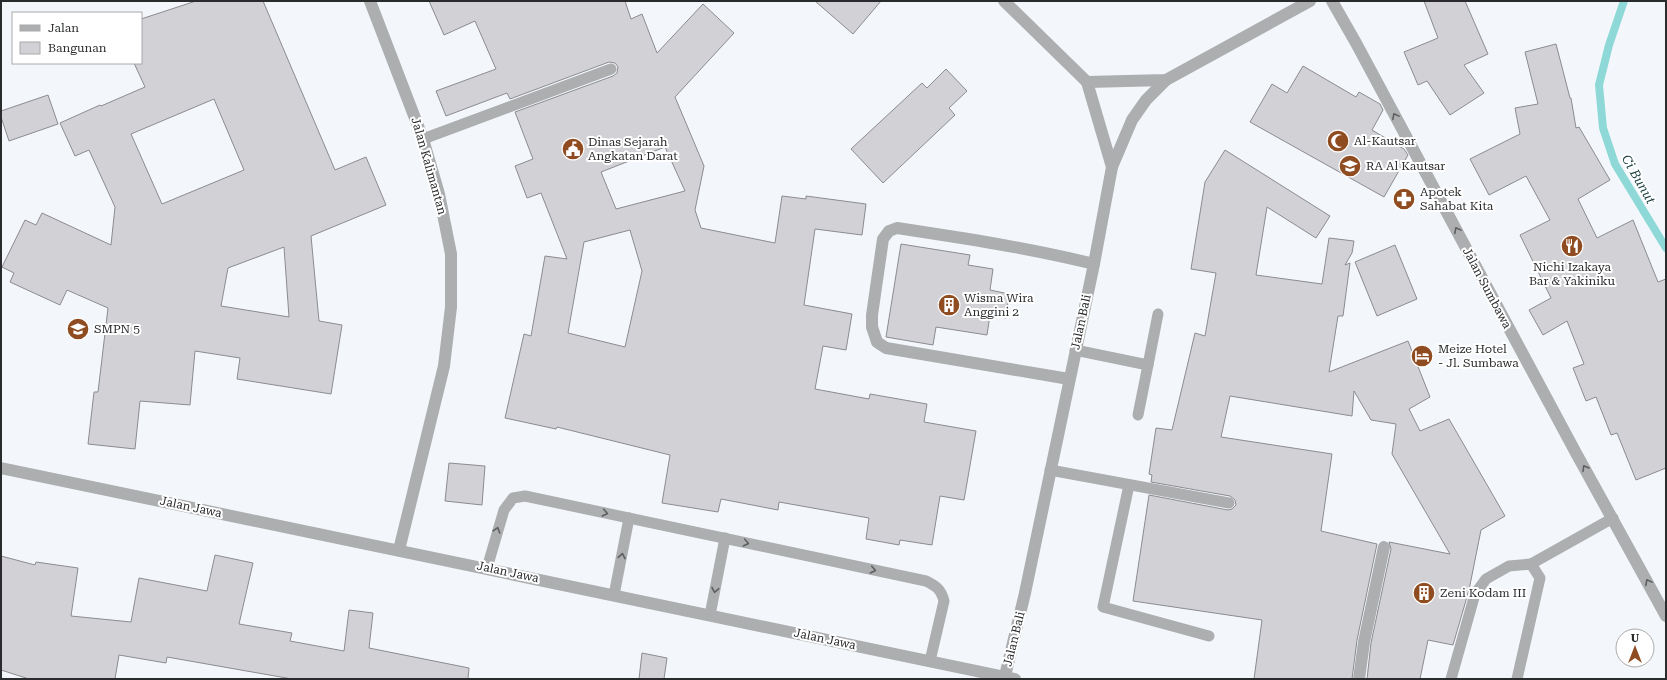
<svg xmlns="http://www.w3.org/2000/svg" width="1667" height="680" viewBox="0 0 1667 680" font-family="'Roboto Serif',serif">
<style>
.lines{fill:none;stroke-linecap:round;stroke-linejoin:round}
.stream{stroke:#8ed9d7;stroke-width:8}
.building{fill:#d1d1d6;stroke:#8b8b90;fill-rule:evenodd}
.service{stroke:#acaeaf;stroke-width:11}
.minor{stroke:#acaeaf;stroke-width:12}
.tertiary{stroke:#acaeaf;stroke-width:12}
.oneway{stroke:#5e5f61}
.labels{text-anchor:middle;stroke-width:4;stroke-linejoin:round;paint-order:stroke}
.poi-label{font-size:12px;fill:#2a2b2d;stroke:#fff;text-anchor:start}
.street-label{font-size:12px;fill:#2a2b2d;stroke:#fff}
.water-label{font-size:13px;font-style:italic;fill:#1e4342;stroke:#fff}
</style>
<rect width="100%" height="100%" fill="#f3f7fc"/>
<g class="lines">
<!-- stream -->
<polyline class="stream" points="1624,1 1609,45 1599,85 1603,128 1615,164 1666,248"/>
</g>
<!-- building -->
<g class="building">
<path d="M196,1H263L335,170L366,157L386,205L311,236L319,321L342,325L331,394L237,379L240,358L195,351L190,405L140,401L135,449L88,444L94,392H98L108,308L67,290L60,305L10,282L14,273L2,267L25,220L36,225L42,213L111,245L115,207L89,150L75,156L60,123L100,105L101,106L145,87L134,63H141V19ZM214,99L244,170L162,204L131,134ZM284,247L289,317L221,306L228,268Z"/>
<path d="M429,1H625L631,19L642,14L657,53L703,4L734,33L675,97L704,166L695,210L701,228L775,243L782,196L806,199V196L866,204L862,235L815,229L804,305L852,314L846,350L823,346L815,389L869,399L870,394L927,404L924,422L976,431L964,500L940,496L932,545L900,540L899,545L866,539L869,518L779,502L778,510L721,499L718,512L662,503L670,455L557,427L556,429L505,418L524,334L531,336L545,256L567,259L541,193L527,198L515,166L533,159L515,112L613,76L617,73L618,67L615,63L609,62L510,99L507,93L446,116L436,91L496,69L475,21L444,35ZM665,147L685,191L616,209L601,172ZM630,230L642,271L625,347L568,333L584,242Z"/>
<polygon points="815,1 881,1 853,34"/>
<polygon points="1424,1 1465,1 1488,54 1464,65 1484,93 1450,115 1427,81 1418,85 1404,52 1438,38"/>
<polygon points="1556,44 1570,98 1571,98 1576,128 1579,127 1610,180 1578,199 1597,238 1633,220 1658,282 1666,279 1666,468 1636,480 1617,433 1611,435 1596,397 1586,401 1573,368 1584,364 1567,321 1543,335 1529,310 1551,298 1520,235 1550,220 1526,176 1489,195 1470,159 1520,134 1515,108 1538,104 1525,52"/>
<polygon points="1303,66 1356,97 1359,92 1380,104 1383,110 1372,130 1404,149 1408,155 1384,197 1250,122 1272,84 1287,93"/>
<polygon points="946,69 967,91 949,108 955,115 883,183 851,149 922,83 927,88"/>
<polygon points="48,95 58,124 9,141 1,117 1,111"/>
<polygon points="1225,150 1330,216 1316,238 1267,207 1256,275 1322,284 1329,238 1354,241 1352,253 1345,265 1350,263 1343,316 1338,316 1329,372 1408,341 1430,397 1409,409 1420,431 1449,419 1505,516 1481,530 1469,590 1453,645 1428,640 1420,679 1367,679 1371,643 1391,549 1389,542 1450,554 1392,454 1396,424 1371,420 1354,391 1352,416 1230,396 1221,437 1332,454 1321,531 1377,544 1357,640 1352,679 1254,679 1262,620 1133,601 1149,495 1228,510 1232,509 1236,505 1235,500 1230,496 1151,482 1152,475 1149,474 1156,428 1172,430 1195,333 1205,336 1216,273 1191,269 1205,182"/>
<polygon points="901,244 970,255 968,265 993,269 990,290 1009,294 1006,318 990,315 987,335 936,327 933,345 886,337"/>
<polygon points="1395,245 1417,299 1377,316 1355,262"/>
<polygon points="449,463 485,466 482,505 445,501"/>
<polygon points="215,555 253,563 239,624 292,633 290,641 344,651 349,610 373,613 369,648 469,668 468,679 292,679 167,657 166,663 119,655 115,679 29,679 1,670 1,556 35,565 36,562 78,568 71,616 131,622 139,578 207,591"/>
<polygon points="642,653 667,658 664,679 639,679"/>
</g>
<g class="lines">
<!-- service -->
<g class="service">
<polyline points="423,139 611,69"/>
<polyline points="1075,350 1148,365 1158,314"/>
<polyline points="1138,415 1148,365"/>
<polyline points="1050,470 1229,503"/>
<polyline points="1129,485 1103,607 1209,636"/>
<polyline points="1531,564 1613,518"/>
<path d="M487,568L504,510L513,498L525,496L926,581C936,586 941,589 944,601L930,661"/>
<polyline points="614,595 629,518"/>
<polyline points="710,615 725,538"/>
<polyline points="1451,679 1475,594 1486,579 1509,566 1531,564 1540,578 1517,679"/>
</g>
<!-- minor -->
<g class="minor">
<polyline points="1004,1 1087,82 1112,167 1094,264 1025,593 1005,676"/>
<polyline points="1087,82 1166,80 1310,1"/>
<polyline points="1112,167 1132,120 1146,100 1166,80"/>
<path d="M1069,379L886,348L877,342L872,327V315L883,239L889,231L897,228C963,238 1029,248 1094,264"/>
<polyline points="1359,679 1364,642 1384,547"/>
</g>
<!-- tertiary -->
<g class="tertiary">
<polyline points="370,1 423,139 439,194 451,254 451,307 444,366 399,550"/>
<polyline points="1332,1 1356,43 1576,453 1666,616"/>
<polyline points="1,468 1015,679"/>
</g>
</g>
<!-- one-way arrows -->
<defs><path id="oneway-chevron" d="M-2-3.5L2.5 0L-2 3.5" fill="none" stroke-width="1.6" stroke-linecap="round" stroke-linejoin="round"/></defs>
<g class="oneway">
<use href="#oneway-chevron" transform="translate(1395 116) rotate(-118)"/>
<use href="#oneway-chevron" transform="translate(1457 230) rotate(-118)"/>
<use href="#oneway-chevron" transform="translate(1585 468) rotate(-120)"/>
<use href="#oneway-chevron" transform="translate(605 513) rotate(12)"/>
<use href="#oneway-chevron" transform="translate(497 530) rotate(-72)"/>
<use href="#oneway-chevron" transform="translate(746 543) rotate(12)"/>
<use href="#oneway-chevron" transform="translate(622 556) rotate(-80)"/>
<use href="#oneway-chevron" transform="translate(873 570) rotate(12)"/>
<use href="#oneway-chevron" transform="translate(1648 582) rotate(-118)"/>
<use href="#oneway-chevron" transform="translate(715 590) rotate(101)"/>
</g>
<!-- icons -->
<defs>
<g id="mosque-disc" transform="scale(1.15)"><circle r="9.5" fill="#904c21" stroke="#fff"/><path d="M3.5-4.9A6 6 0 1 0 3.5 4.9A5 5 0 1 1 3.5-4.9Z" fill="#fff"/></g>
<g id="civic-disc" transform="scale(1.15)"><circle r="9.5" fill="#904c21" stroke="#fff"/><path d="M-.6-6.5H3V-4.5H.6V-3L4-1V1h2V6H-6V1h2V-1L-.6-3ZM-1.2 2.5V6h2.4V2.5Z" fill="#fff"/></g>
<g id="school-disc" transform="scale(1.15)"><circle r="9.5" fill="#904c21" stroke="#fff"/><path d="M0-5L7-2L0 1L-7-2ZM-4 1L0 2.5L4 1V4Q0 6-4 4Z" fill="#fff"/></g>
<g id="pharmacy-disc" transform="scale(1.15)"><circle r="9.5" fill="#904c21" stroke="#fff"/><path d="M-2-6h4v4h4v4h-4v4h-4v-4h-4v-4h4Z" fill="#fff"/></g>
<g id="restaurant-disc" transform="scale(1.15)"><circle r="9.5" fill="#904c21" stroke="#fff"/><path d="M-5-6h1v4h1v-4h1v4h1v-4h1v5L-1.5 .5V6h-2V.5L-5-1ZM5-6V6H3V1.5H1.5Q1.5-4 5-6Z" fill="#fff"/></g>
<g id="building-disc" transform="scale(1.15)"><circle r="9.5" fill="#904c21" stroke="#fff"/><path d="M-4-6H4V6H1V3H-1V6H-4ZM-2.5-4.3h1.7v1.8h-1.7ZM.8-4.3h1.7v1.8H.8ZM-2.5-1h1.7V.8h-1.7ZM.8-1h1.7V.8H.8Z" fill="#fff"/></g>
<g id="hotel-disc" transform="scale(1.15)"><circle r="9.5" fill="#904c21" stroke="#fff"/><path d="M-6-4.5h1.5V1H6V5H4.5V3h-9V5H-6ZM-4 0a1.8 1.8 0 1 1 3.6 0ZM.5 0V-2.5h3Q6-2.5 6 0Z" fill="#fff"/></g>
</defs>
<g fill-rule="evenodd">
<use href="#mosque-disc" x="1338" y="141"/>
<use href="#civic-disc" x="573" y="149"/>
<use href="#school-disc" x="1350" y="166"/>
<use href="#pharmacy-disc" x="1404" y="199"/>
<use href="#restaurant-disc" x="1572" y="246"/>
<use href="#building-disc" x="949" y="305"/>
<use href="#school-disc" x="78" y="329"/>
<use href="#hotel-disc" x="1422" y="356"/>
<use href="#building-disc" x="1424" y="593"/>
</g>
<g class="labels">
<!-- poi labels -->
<g class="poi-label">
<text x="1354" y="145">Al-Kautsar</text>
<text x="588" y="146">Dinas Sejarah<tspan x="588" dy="14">Angkatan Darat</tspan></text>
<text x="1366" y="170">RA Al Kautsar</text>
<text x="1420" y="196">Apotek<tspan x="1420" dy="14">Sahabat Kita</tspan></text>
<text x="1572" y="271" text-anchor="middle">Nichi Izakaya<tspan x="1572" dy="14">Bar &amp; Yakiniku</tspan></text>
<text x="964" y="302">Wisma Wira<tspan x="964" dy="14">Anggini 2</tspan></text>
<text x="94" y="333">SMPN 5</text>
<text x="1438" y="353">Meize Hotel<tspan x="1438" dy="14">- Jl. Sumbawa</tspan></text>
<text x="1440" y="597">Zeni Kodam III</text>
</g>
<!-- street labels -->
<g class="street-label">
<text transform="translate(429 166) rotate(74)" y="4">Jalan Kalimantan</text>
<text transform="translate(1487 288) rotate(62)" y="4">Jalan Sumbawa</text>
<text transform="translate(1081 322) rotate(-78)" y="4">Jalan Bali</text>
<text transform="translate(191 507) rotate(12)" y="4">Jalan Jawa</text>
<text transform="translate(508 572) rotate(12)" y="4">Jalan Jawa</text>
<text transform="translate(825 639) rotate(12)" y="4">Jalan Jawa</text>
<text transform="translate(1014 639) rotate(-76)" y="4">Jalan Bali</text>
</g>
<!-- water labels -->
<g class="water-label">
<text transform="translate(1639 179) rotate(60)" y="5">Ci Bunut</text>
</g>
</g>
<!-- border -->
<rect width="1667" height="680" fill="none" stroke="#2a2b2d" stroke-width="4"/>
<!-- legend -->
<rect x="12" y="12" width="130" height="52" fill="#ffffff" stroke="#aaaaab"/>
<rect x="20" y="25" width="20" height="6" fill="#acaeaf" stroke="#aaaaab"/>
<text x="48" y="32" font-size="12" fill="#2a2b2d">Jalan</text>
<rect x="20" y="42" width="20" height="12" fill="#d1d1d6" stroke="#aaaaab"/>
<text x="48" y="52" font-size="12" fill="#2a2b2d">Bangunan</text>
<!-- north arrow -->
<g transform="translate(1635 648)"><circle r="19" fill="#ffffff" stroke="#aaaaab"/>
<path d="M0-3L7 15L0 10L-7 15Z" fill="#904c21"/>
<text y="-6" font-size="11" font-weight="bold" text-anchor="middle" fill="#2a2b2d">U</text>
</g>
</svg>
